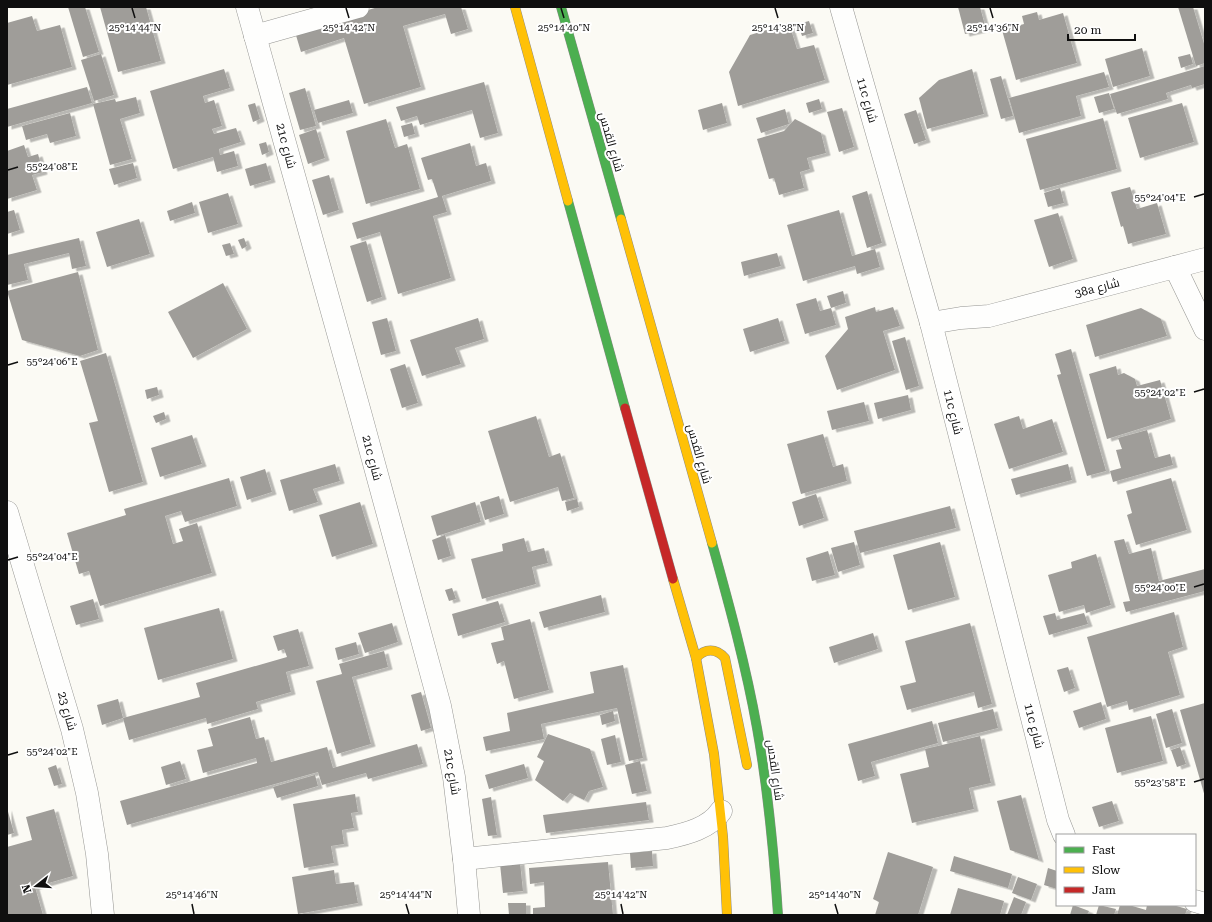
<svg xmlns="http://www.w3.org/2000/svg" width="1212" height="922" viewBox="0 0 1212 922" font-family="'Roboto Serif',Cairo,serif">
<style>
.building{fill:#9f9d99;filter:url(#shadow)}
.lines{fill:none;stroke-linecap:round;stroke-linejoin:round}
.street-casing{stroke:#959592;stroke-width:23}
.fast-casing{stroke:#8c8b89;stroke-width:10}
.slow-casing{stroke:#8c8b89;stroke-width:10}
.jam-casing{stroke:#8c8b89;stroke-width:10}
.street{stroke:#fefefd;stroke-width:22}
.fast{stroke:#4caf50;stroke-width:9}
.slow{stroke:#ffc107;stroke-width:9}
.jam{stroke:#c62828;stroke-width:9}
.ticks{fill:none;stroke:#0f0f0f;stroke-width:1.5}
.labels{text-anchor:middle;stroke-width:4;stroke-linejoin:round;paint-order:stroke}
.street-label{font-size:12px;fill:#0f0f0f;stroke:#fff}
.ticks-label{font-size:10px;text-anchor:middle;fill:#0f0f0f;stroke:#fff;stroke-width:4;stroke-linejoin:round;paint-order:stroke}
</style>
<defs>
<filter id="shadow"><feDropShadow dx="4.5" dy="2.5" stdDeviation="0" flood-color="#0004"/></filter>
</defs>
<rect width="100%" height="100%" fill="#fbfaf4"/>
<!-- building -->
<g class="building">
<polygon points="68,7 85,7 99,52 83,57"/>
<polygon points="100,7 146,7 161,61 118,72"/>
<polygon points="378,7 461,7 468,29 451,34 445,14 403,26 421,87 364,104 344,38 301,52 295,32"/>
<polygon points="958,7 980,7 986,29 965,34"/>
<polygon points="1178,7 1193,7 1205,47 1205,63 1196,66"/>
<polygon points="1037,12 1039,20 1063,13 1077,63 1016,80 1002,30 1024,24 1022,16"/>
<polygon points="32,16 37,31 60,25 72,67 7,85 7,23"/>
<polygon points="809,21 813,33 802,36 798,24"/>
<polygon points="789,23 797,49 814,45 825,80 738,106 729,72 750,35"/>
<polygon points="1142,48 1150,76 1113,87 1105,59"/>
<polygon points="101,54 114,95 94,101 81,60"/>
<polygon points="1190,54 1193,64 1181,68 1178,57"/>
<polygon points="1205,66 1205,84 1192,88 1191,85 1166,93 1168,99 1117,114 1110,94"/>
<polygon points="224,69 230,88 203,96 205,103 214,100 222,126 212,129 214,134 236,128 241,142 219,149 220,155 234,151 238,166 217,172 213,157 173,169 150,91"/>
<polygon points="972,69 984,114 927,129 919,98 939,80"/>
<polygon points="1104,72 1109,87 1076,96 1081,116 1019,133 1009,98"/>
<polygon points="1001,76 1013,116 1001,119 990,79"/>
<polygon points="484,82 498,133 480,138 472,110 420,125 417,116 401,121 396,107"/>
<polygon points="87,87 92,103 7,127 7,109"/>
<polygon points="305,88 316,126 300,130 289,93"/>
<polygon points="1109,93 1114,109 1099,113 1094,97"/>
<polygon points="136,97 140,113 120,119 132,159 110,165 93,104 115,99 116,102"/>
<polygon points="819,99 822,109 809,113 806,103"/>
<polygon points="349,100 353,113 318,123 314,110"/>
<polygon points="255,103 260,119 253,122 248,105"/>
<polygon points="722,103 727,123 703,130 698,110"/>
<polygon points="1182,103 1194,142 1140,158 1128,118"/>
<polygon points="842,108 854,147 839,152 827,112"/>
<polygon points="785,109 789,124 761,133 756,118"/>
<polygon points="916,110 926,140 914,144 904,114"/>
<polygon points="70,113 76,136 50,143 47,134 26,140 22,126"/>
<polygon points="1103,118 1117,169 1040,190 1026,139"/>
<polygon points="386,119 395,148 407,144 420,189 366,204 346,131"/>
<polygon points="795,119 821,133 826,153 807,158 810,169 800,172 804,188 779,195 774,178 769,179 757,139 784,131"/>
<polygon points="412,123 415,134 404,137 401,126"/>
<polygon points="316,129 325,158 308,164 299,135"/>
<polygon points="266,142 269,152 262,155 259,144"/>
<polygon points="470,143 476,166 486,163 491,181 442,196 447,212 433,216 451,278 398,294 380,232 357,239 352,223 438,197 432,179 428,180 421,158"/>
<polygon points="24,145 28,157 38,154 43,172 32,175 37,190 7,199 7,151"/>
<polygon points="133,163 137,178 114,185 109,169"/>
<polygon points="266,163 271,180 250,186 245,169"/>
<polygon points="329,175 339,210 323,215 312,180"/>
<polygon points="1130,187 1137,209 1157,203 1166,234 1128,244 1123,226 1121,227 1111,192"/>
<polygon points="1060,188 1064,203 1048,207 1044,193"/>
<polygon points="867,191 882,243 867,248 852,196"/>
<polygon points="228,193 238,224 208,233 199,202"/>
<polygon points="192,202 195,213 170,221 167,211"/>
<polygon points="14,210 20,230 7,234 7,212"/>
<polygon points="839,210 852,256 875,249 880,267 857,274 855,266 803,281 787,225"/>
<polygon points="1058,213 1073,259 1049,267 1034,220"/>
<polygon points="139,219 150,254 107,267 96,232"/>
<polygon points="79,238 86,266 72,269 69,253 24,264 28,280 7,285 7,255"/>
<polygon points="244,238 247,246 242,249 238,240"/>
<polygon points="366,241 382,297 367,302 350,246"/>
<polygon points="230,243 234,254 226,256 222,245"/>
<polygon points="777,253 781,266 744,276 741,262"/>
<polygon points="78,272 98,350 80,356 22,340 7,291"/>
<polygon points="223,283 247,329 193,358 168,312"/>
<polygon points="843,291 846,303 831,308 827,296"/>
<polygon points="816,298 820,311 831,308 836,325 805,334 796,304"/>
<polygon points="875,307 876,312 893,307 900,326 883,331 895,370 837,390 825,356 848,329 845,317"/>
<polygon points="1141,308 1161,319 1167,336 1095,357 1086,325"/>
<polygon points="387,318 396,351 381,355 372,322"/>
<polygon points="478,318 484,339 455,348 461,364 422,376 410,340"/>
<polygon points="778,318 785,341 750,352 743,329"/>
<polygon points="905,337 919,386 906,390 892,341"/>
<polygon points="1071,349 1106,471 1087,476 1057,375 1061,374 1055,354"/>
<polygon points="106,353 143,482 109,492 89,423 98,421 80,361"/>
<polygon points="405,364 418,403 402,408 390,369"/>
<polygon points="1116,366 1118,375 1124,373 1135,379 1137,386 1160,380 1171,419 1107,439 1089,374"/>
<polygon points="157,387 159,395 147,399 145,390"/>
<polygon points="908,395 911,410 878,419 874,403"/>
<polygon points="864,402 869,421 832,430 827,411"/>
<polygon points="164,412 166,419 156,423 153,416"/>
<polygon points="536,416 549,457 560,453 574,498 562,501 558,487 510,502 488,431"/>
<polygon points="1019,416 1023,429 1052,419 1063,452 1009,469 994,424"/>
<polygon points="1147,430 1155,458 1170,454 1173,465 1113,482 1110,471 1121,468 1116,450 1122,449 1118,438"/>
<polygon points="823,434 833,467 843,464 847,481 801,494 787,444"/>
<polygon points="192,435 202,464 160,477 151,448"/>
<polygon points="335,464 340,481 313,489 318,502 289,511 280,480"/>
<polygon points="1068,464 1072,480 1016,495 1011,479"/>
<polygon points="265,469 272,492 247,500 240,477"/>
<polygon points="229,478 237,506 185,522 181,511 165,516 173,544 183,541 179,529 197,523 212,573 100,606 89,571 79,574 67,533 126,515 124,509"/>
<polygon points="1171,478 1187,530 1136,545 1127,515 1132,513 1126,491"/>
<polygon points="816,494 824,518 799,526 792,502"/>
<polygon points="499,496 504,514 485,520 480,502"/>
<polygon points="577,499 579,507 567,511 565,502"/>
<polygon points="360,502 373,544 332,557 319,515"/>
<polygon points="475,502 481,522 437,536 431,516"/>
<polygon points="950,506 956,528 860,553 854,531"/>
<polygon points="445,535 451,556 438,560 432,540"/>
<polygon points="524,538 528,552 544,548 548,563 532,567 536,584 482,599 471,559 503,551 502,544"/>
<polygon points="1124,539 1129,554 1151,548 1159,581 1205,569 1205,591 1126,612 1123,602 1130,601 1114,541"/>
<polygon points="854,542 860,565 838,572 831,548"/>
<polygon points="940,542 955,597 908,610 893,555"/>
<polygon points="828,551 835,575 812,581 806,558"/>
<polygon points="1096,554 1111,605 1086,613 1084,605 1059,612 1048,575 1072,568 1071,562"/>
<polygon points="452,588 456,599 449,601 445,590"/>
<polygon points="601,595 605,612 544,628 539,612"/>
<polygon points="93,599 99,619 76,625 70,606"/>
<polygon points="498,601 505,622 458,636 452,614"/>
<polygon points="219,608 233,659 158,680 144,628"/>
<polygon points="1174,612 1183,647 1168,652 1180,695 1129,710 1127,701 1107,707 1087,637"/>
<polygon points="1055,613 1057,620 1084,613 1088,624 1049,635 1043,616"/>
<polygon points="530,619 549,690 514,699 504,661 497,664 491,643 504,640 501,627"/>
<polygon points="392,623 398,642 365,653 358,633"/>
<polygon points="970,623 992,704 978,708 974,692 907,710 900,686 916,682 905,641"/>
<polygon points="298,629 309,666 286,672 291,692 256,702 258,709 207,724 206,718 129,740 123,718 200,697 196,683 287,657 284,649 278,651 273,636"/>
<polygon points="873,633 878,649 834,663 829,647"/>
<polygon points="356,642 359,654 338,660 335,648"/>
<polygon points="384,651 388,667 352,677 371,744 337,754 316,681 342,674 339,664"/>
<polygon points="623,665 643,758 629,761 617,708 541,724 544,739 486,751 483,737 510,731 507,713 594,693 590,672"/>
<polygon points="1068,667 1075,688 1064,692 1057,670"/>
<polygon points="421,692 431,728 421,731 411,695"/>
<polygon points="118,699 123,718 102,725 97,705"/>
<polygon points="1101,702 1106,719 1079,728 1073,711"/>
<polygon points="1205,703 1205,797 1180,710"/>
<polygon points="993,709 998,728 943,742 938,723"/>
<polygon points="1172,709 1182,743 1166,748 1156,714"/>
<polygon points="613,711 615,721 602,725 600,715"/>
<polygon points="1151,716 1163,761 1117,773 1105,728"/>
<polygon points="250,717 256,739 264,737 271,762 327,747 333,768 417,744 423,764 368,779 366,773 322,785 318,772 127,825 120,801 257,763 256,758 203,773 197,750 213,746 208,729"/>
<polygon points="932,721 938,743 871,762 875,776 858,781 848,744"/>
<polygon points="548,734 590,749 603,787 589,791 584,800 570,793 563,801 535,780 544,761 537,757"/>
<polygon points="615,735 621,762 607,765 601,739"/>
<polygon points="980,736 991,783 969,788 974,809 912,823 900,774 929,767 925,749"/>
<polygon points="1180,747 1186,764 1177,767 1171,750"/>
<polygon points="180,761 186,779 166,785 161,767"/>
<polygon points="640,761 647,791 632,794 625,765"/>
<polygon points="524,764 528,778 489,789 485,775"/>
<polygon points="56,765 62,784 54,786 48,768"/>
<polygon points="315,775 318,786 277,798 273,787"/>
<polygon points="355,794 358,812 351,813 354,828 342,830 344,844 331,846 334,863 304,868 293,804"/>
<polygon points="1021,795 1039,860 1010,850 997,801"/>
<polygon points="491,797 497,835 488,836 482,799"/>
<polygon points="1112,801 1119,821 1099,827 1092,807"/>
<polygon points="646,802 649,820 546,833 543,815"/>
<polygon points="7,808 14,833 7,835"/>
<polygon points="54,809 73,876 35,887 43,915 7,915 7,847 32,840 26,817"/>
<polygon points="652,851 653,866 631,868 630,853"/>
<polygon points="888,852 933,867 918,915 875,915 879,902 873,899"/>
<polygon points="954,856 1012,874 1008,888 950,871"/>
<polygon points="520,862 523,891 503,893 500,864"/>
<polygon points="608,862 613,915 533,915 533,908 545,907 544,882 530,884 529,868"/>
<polygon points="1048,868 1057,871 1057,889 1044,885"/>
<polygon points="334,870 336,884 354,882 358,903 298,914 292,877"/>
<polygon points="1018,877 1037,884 1031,900 1012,893"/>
<polygon points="958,888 1004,901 1000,915 950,915"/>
<polygon points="1014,897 1026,902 1021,915 1007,915"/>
<polygon points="508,903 526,903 526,915 509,915"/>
<polygon points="1073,905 1089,911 1087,915 1070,915"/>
<polygon points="1099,905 1116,909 1114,915 1096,915"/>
<polygon points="1120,905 1129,905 1146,910 1147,905 1173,905 1187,909 1185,915 1117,915"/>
</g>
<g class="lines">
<!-- street casing -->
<g class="street-casing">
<g id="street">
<polyline points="247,7 360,412 440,706 454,777 464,859 469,915"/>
<polyline points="841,7 931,323 1058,820 1064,835"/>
<polyline points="255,36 358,7"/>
<polyline points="1175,267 1205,329"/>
<polyline points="931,323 961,318 989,316 1205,259"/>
<polyline points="7,512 72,729 87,793 97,854 103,915"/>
<path d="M464,859L667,838C686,834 710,828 721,811"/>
<polyline points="1195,901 1205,904"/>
</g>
</g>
<!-- fast casing -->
<g class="fast-casing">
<g id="fast">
<polyline points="561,7 621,219"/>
<polyline points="568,201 625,408"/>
<path d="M712,543C729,604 746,666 757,728C768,790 774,853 778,915"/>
</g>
</g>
<!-- slow casing -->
<g class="slow-casing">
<g id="slow">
<polyline points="515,7 568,201"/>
<polyline points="621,219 712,543"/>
<polyline points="673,579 696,658 714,754 723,837 727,915"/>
<path d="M696,658C705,648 716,648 725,658L747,765"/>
</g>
</g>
<!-- jam casing -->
<g class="jam-casing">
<polyline id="jam" points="625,408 673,579"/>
</g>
<!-- street -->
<use href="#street" class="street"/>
<!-- fast -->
<use href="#fast" class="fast"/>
<!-- slow -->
<use href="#slow" class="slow"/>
<!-- jam -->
<use href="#jam" class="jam"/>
</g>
<!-- ticks -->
<path class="ticks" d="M132,8L135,18M346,8L349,18M561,8L564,18M775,8L778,18M990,8L993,18M8,170L18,167M1194,197L1204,194M8,365L18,362M1194,392L1204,389M8,560L18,557M1194,587L1204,584M8,755L18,752M1194,782L1204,779M192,904L194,914M406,904L409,914M621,904L623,914M835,904L838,914"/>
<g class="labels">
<!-- street labels -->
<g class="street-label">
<text transform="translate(867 100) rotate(74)" y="4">11c شارع</text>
<text transform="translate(611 142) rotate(74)" y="4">شارع القدس</text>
<text transform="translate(286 146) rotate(75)" y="4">21c شارع</text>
<text transform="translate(1097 288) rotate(-15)" y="4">38a شارع</text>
<text transform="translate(953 412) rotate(76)" y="4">11c شارع</text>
<text transform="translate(699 454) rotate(74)" y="4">شارع القدس</text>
<text transform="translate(372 458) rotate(75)" y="4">21c شارع</text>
<text transform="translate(67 711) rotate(74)" y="4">شارع 23</text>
<text transform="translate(1034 726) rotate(75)" y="4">11c شارع</text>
<text transform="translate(775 770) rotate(82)" y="4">شارع القدس</text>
<text transform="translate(452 772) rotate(80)" y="4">21c شارع</text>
</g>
</g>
<g class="ticks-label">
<text x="135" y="31">25°14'44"N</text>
<text x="349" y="31">25°14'42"N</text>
<text x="564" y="31">25°14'40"N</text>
<text x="778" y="31">25°14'38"N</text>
<text x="993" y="31">25°14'36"N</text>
<text x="52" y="170">55°24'08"E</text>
<text x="1160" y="201">55°24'04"E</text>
<text x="52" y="365">55°24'06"E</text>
<text x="1160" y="396">55°24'02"E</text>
<text x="52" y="560">55°24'04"E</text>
<text x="1160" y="591">55°24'00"E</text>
<text x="52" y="755">55°24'02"E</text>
<text x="1160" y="786">55°23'58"E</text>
<text x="192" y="898">25°14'46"N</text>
<text x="406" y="898">25°14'44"N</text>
<text x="621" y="898">25°14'42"N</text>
<text x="835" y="898">25°14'40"N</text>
</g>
<!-- border -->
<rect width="1212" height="922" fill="none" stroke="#0f0f0f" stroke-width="16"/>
<!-- legend -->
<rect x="1056" y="834" width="140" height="72" fill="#ffffff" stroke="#9f9f9f"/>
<rect x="1064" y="847" width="20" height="6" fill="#4caf50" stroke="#9f9f9f"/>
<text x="1092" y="854" font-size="12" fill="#0f0f0f">Fast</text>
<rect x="1064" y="867" width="20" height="6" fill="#ffc107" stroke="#9f9f9f"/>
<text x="1092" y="874" font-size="12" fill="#0f0f0f">Slow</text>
<rect x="1064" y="887" width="20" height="6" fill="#c62828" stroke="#9f9f9f"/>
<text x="1092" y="894" font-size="12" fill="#0f0f0f">Jam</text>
<!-- north arrow -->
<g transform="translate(36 886) rotate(253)" stroke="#ffffff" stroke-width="3" paint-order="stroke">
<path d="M0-3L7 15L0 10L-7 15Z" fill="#0f0f0f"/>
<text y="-6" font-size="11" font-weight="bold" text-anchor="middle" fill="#0f0f0f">N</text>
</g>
<!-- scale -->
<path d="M1068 34v6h67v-6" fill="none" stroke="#0f0f0f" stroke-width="2"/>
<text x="1074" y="34" font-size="12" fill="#0f0f0f" stroke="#ffffff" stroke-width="3" paint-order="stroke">20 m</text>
</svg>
